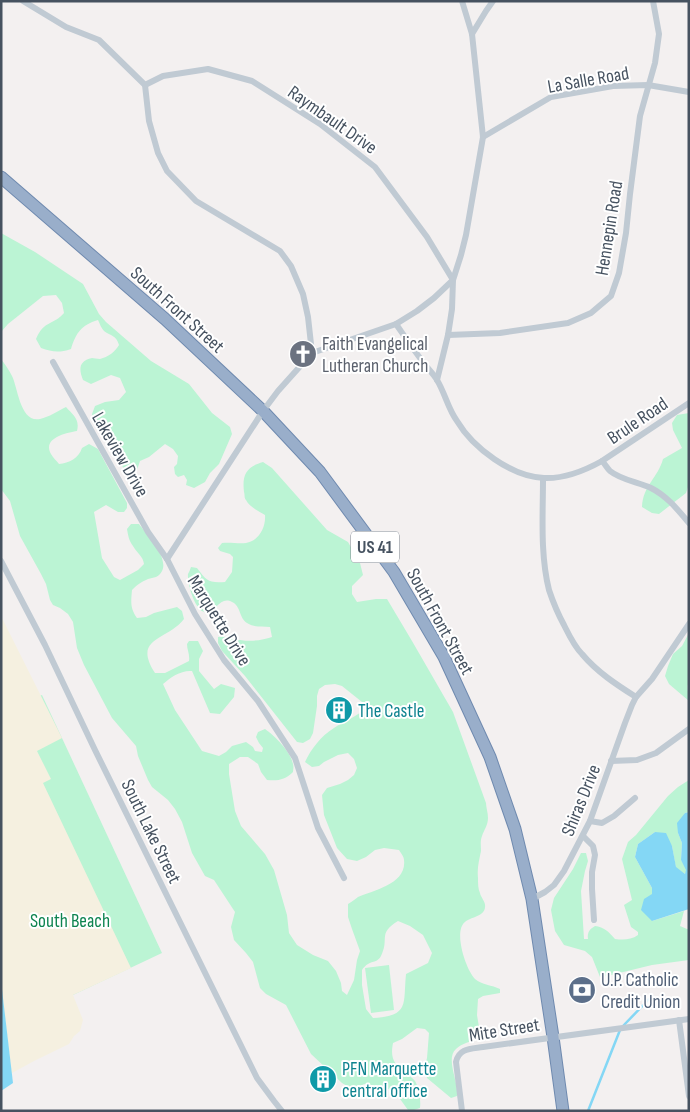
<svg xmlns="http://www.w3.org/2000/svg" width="690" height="1112" viewBox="0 0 690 1112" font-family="'Sofia Sans Condensed',sans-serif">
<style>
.green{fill:#bbf4d4;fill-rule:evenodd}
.sand{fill:#f5f0e0}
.water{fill:#84d7f5}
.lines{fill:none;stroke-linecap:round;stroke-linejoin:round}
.stream{stroke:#84d7f5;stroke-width:2.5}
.trunk-casing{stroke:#6f8aaf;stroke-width:13}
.minor{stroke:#c0cad3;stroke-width:6}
.trunk{stroke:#99aeca;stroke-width:11}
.labels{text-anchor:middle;stroke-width:4;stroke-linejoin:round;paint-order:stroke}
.shield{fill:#fff;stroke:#7e8690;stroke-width:1}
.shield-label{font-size:18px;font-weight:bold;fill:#465260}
.street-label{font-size:19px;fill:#465260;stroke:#fff}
.worship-label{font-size:19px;fill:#5b616d;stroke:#fff;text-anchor:start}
.culture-label{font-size:19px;fill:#0d838f;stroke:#fff;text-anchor:start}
.park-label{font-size:19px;fill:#0e8450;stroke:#fff}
.service-label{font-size:19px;fill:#4e5e75;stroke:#fff;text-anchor:start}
</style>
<rect width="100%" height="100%" fill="#f3f0f0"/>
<!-- green -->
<g class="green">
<path d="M1,233L35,252L83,284L99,314L106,322L151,361L189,384L212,413L230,427L232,434L219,464L210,473L205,482L194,488L186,485L187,480L184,475L178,477L175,474L174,467L177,464L178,456L173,449L165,444L149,457L140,461L137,470C133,471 129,471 125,469C119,464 92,421 92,414C93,411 94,409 95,406L105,402L119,400L126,392L120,378L111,375L91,384L83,380C79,370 78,361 92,358C94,358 97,359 100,359C108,357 115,352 119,345C116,335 111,336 104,331C101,328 100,324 98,320C81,325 76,333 71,349C59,353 52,352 41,348L36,339C44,320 54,325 64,313L62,303L56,295L43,296L8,324L1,332Z"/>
<path d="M1,359C5,364 9,370 12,376C18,388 20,423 40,419C49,417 58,411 66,407C73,415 80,419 77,431C66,433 42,438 51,454C53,458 57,461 59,464C69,463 79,458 82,448L89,444L98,449L127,503V508L124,512H118L106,505L94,512L102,558L114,577L120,580L138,570L144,564C143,556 137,553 133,546C129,541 128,535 127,529L131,524H139C147,535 177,565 156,577C153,578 151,578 148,579C141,582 137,585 132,590C131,602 130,608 137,618L146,617L154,613L177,607L182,611L184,619C167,641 132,637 155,673H165L189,661C190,654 187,650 187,644L189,641H198L203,651L199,659V671L214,689L221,684L235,688L234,697L220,714L210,713L192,671C181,670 171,677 163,684L175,710L202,751L219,756L226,752L232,746L246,742L253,747L255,751L262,752L263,748L259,743L256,737L258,732L265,729C275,736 291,752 293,764C294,767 293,770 293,772C285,780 278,781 267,780L261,772L258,764L248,757H240L229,764V774L235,811L241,826L265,854L274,870L287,915L289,933L297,945L313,955L328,961L336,971L341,983L342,991L347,995L354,980L357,960L360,951L352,929L348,917V904C352,902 355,899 358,897C374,890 407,884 404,860C404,857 401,853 399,850L384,848L375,850L366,857L357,861L347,859L337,848L324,815L322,795L327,788L340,784L348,780L354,775L357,768L354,759L348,753L338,755L324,762L319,766L312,767L305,762C311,749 321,736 334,728C344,721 356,717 365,709L362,702L342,686L335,684L325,685L319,689L317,696V706L313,733L310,739L303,743L297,742L245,676L222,651L218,643V637C225,636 229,638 235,639C246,642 261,641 272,637L270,627C262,626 255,628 247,623C239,618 241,606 232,602C220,595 215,614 205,612C195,611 187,583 188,574C189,572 190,570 191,567L197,568C207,581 208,583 225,582L232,572L233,557L230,554L220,551L218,548L222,543C230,542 239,544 246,543C259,541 266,527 265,515C259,511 249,507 246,500C244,498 245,495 244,492C242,475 246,467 263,462L272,468L327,530L348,542L360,563L363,575L352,586V594L357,602L376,599H387L412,641L453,712L486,803C486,807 488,813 488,818C488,825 484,830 482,836C480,841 481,846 481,851C479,861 477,868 478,878C478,883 478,889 480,893C481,898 486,902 485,907C485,916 471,917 465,922C453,931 466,970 475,979C482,985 492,985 500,989V993L483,996L478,999L477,1015L480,1033L478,1038C471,1042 462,1043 456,1049C445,1059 459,1082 457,1096L451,1098L427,1078L424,1070L427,1058L429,1033L425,1029L417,1028L402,1039L393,1043C390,1059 394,1064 406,1073C409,1076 413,1078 415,1081C419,1088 421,1100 420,1108L414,1110H408L395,1092L386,1088L364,1084L354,1090L342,1083L311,1054L286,1005L266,994L260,988L253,962L246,953L234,940L231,927L235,912L214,880L205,876L192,853L182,822L175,809L168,800L152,787L148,780L138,756L136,746L112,718L84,665L77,648L73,622L68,614L60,608L53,605L50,600L46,584L41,574L20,536L10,501L1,489ZM398,921L410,926L423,935L432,953L428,963L406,974C403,1004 410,1016 373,1018L366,1009L362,985V970C363,968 366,965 368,964C373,961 378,962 381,956C390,938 377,934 398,921Z"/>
<path d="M689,413V484L686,493L659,514L652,513L642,507C643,485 658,478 663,459L682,448L673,430L672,423L677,415Z"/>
<path d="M689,633V681C686,687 689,694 689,701L669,684L665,676L668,666L673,654L682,646Z"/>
<polygon points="42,695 162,953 73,995 1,981 1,709"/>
<path d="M689,780V812L685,813L678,833L682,843L681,860L687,870L685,874L676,868L672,846L655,832L638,844L635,857L652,888V921L684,911L680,926L687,929H689V960L652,965L607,976L600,977L592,957L585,951L564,945L555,931L551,910L554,898L573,869L581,853H586L588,861L585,871L581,891L584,939H588C587,932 590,929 595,926C604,927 609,932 615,939C623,940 631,940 638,935V932L631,927L624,905L632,900L622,859L628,842L636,835L668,796L678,787Z"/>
<polygon points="389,965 394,1010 371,1013 365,968"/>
</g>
<!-- sand -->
<polygon class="sand" points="1,616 62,738 37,751 51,779 43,783 131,968 73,995 83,1020 80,1031 74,1036 69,1044 34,1061 1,1079"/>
<!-- water -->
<g class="water">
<polygon points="689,812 689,909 652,921 641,910 644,899 652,894 652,888 635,857 638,844 655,832 666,833 672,846 676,867 685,874 686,870 681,860 682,843 678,833 677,823 685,813"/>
<polygon points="1,981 13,1083 1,1091"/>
</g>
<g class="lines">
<!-- stream -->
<g class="stream">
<polyline points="623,1026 652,996"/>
<polyline points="588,1111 620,1030"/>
</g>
<!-- trunk casing -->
<g class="trunk-casing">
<polyline id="trunk" points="1,177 165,319 263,411 320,472 394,572 444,657 490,757 515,829 532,899 553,1037 563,1111"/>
</g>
<!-- minor -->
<g class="minor">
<polyline points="23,1 66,27 99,40 145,85 149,121 158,153 167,171 196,201 280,251 291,266 303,294 308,317 312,353"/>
<polyline points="472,34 486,11 493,1"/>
<polyline points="145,85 163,76 208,69 252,81 320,124 375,167 427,237 453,280 452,309 448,335 437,380"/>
<polyline points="483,137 551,97 613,86 648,85 689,92"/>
<path d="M396,324C405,337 413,349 423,362C427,368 433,373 437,380C445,393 448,409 457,421C473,448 512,477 544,478C565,479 584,471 602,461C605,464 607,468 610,471C621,480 638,482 651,488C667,496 678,510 689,523"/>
<polyline points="448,335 500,333 568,323 591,313 611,296 619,273 626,233 630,194 640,116 655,63 659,34 653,1"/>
<polyline points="53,362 148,532 167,559 195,614 224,660 258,701 295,758 318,828 344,878"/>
<polyline points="602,461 689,403"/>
<path d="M543,478C543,515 540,554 549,590C553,602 558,614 564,625C569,635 574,646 582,654C597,672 617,685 636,697"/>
<polyline points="167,559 263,411 278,391 312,353 396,324 417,311 434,298 453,280 461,255 466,235 483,137 472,34 462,1"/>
<polyline points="1,561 45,645 95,750 257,1078 274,1101 282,1111"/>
<polyline points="611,761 637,760 656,753 689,729"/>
<polyline points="590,821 602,823 614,816 635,798"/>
<polyline points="583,836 593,846 595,855 592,872 592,889 594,920"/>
<polyline points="532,899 545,892 554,885 564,871 590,821 625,723 632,705 636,697 652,679 689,624"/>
<polyline points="679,1020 689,1096"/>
<path d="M462,1111L456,1062C459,1048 471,1049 483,1047L689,1019"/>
</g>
<!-- trunk -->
<use href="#trunk" class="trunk"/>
</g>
<!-- icons -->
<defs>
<g id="church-disc" transform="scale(1.4375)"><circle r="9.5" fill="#6b7280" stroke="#fff"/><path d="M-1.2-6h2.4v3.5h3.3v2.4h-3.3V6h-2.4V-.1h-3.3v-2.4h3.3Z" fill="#fff"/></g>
<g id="building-disc" transform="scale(1.4375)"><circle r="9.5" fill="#0f9aa8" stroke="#fff"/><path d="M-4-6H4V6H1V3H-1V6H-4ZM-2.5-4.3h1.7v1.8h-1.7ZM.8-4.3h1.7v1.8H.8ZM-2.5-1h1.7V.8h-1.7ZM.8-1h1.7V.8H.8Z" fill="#fff"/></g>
<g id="bank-disc" transform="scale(1.4375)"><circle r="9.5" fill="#5c6f8a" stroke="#fff"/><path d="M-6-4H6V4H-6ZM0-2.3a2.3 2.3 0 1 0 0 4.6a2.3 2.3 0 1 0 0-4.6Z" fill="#fff"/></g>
</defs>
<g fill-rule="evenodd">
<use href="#church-disc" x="303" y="354"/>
<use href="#building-disc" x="339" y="710"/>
<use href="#bank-disc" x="582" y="990"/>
<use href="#building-disc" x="323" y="1079"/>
</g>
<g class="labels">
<!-- shield labels -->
<rect class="shield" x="351" y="531.5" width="48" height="31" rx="4"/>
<g class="shield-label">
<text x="375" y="553">US 41</text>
</g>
<!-- street labels -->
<g class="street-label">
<text transform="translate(588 79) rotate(-10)" y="7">La Salle Road</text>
<text transform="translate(333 119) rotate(35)" y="7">Raymbault Drive</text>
<text transform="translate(608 228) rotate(-81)" y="7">Hennepin Road</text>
<text transform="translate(178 309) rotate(42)" y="7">South Front Street</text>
<text transform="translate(637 420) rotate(-34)" y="7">Brule Road</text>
<text transform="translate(121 454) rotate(60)" y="7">Lakeview Drive</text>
<text transform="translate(220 620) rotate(58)" y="7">Marquette Drive</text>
<text transform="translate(441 621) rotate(61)" y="7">South Front Street</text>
<text transform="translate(580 800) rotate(-68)" y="7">Shiras Drive</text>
<text transform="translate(152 831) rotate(64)" y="7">South Lake Street</text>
<text transform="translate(504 1029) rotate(-9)" y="7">Mite Street</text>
</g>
<!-- worship labels -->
<g class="worship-label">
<text x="322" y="350">Faith Evangelical<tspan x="322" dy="22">Lutheran Church</tspan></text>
</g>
<!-- culture labels -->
<g class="culture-label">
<text x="358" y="717">The Castle</text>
<text x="342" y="1075">PFN Marquette<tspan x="342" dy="22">central office</tspan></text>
</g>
<!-- park labels -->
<g class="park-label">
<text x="70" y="927">South Beach</text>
</g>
<!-- service labels -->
<g class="service-label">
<text x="601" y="986">U.P. Catholic<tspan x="601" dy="22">Credit Union</tspan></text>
</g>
</g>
<!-- border -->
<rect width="690" height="1112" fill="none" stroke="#465260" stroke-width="5"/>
</svg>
